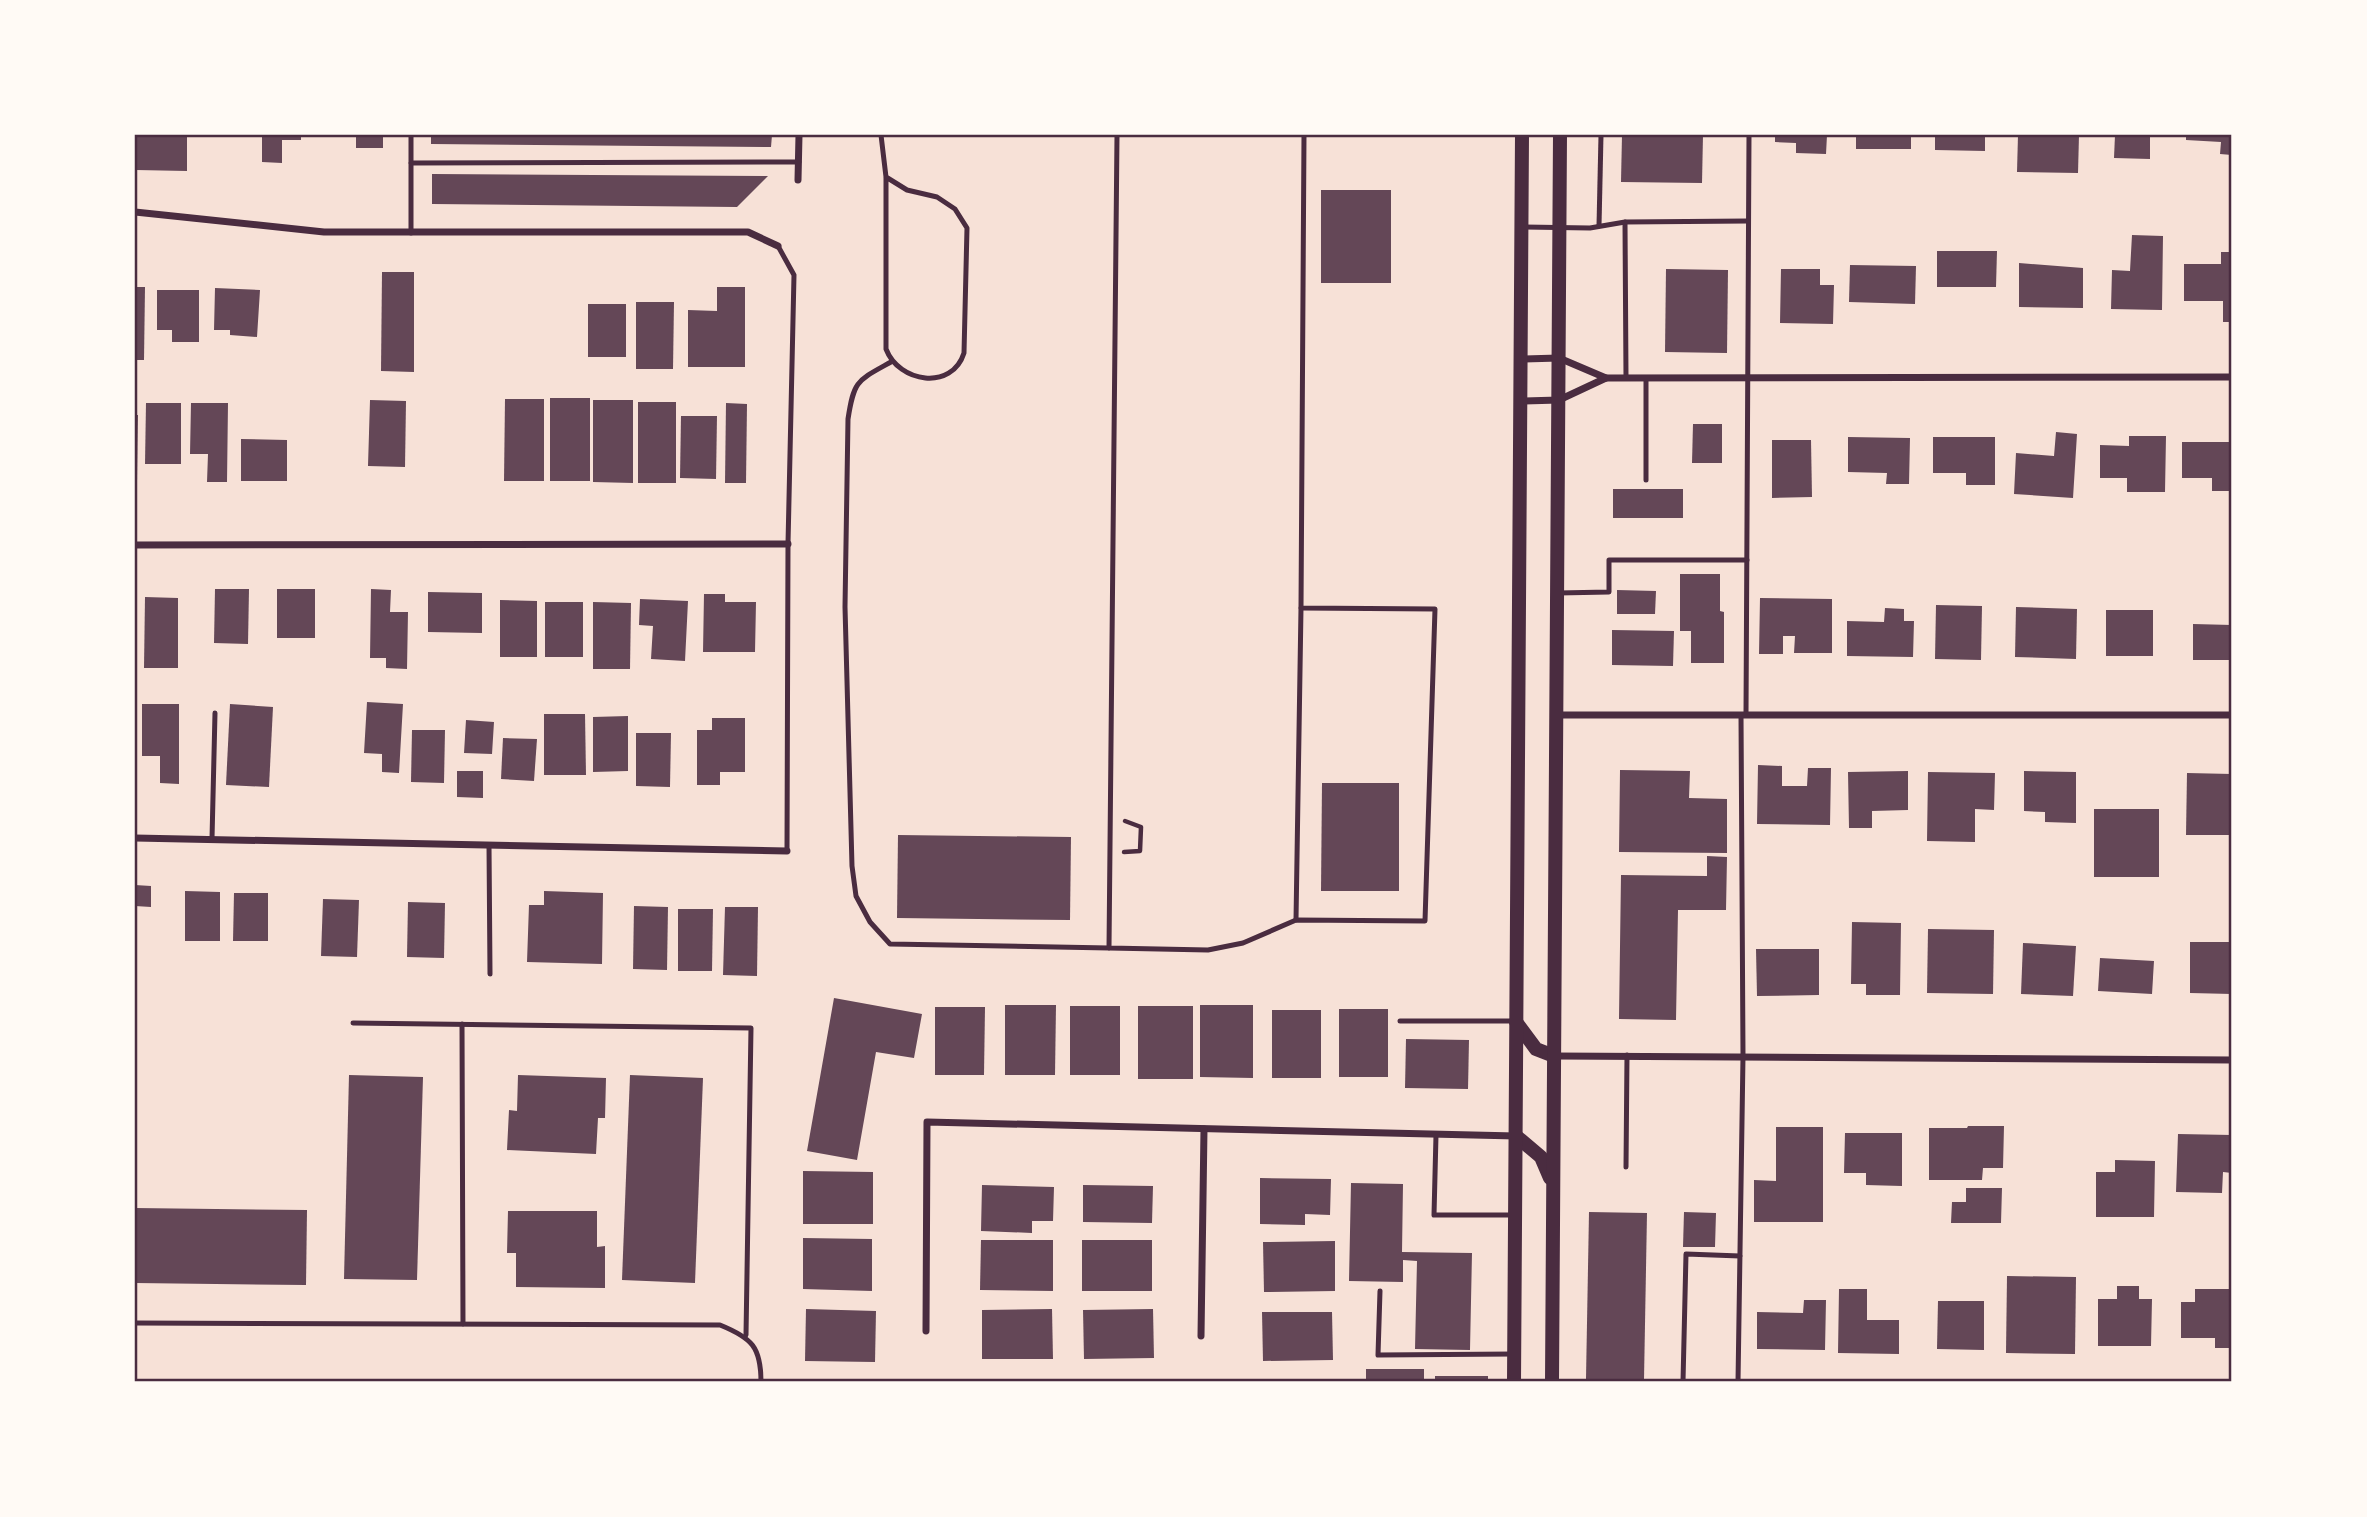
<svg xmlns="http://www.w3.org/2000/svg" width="2367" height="1517" viewBox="0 0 2367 1517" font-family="Raleway,sans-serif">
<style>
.building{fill:#644757}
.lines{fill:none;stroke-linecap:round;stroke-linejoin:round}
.path{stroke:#4a2c40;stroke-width:4.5}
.service{stroke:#4a2c40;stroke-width:5}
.minor{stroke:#4a2c40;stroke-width:7}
.secondary{stroke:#4a2c40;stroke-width:14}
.neatline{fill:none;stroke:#4a2c40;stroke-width:2.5}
</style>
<rect width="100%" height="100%" fill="#f7e1d7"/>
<!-- building -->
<g class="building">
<polygon points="135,135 187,135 187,171 136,170"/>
<polygon points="262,135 301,135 301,140 282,140 282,163 262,162"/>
<rect x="356" y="135" width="27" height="13"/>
<polygon points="431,135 772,135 771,147 431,144"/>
<polygon points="1622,135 1703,135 1702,183 1621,182"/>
<polygon points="1775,135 1827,135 1826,154 1796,153 1796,143 1775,142"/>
<rect x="1856" y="135" width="55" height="14"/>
<polygon points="1935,135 1985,135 1985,151 1935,150"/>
<polygon points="2018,135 2079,135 2078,173 2017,172"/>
<polygon points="2115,135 2150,135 2150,159 2114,158"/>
<polygon points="2186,135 2232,135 2232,155 2220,154 2221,142 2186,140"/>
<polygon points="432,174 768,176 737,207 432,204"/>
<rect x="1321" y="190" width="70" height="93"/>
<polygon points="2132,235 2163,236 2162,310 2111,309 2112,270 2130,271"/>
<polygon points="1937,251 1997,251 1996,287 1937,287"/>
<polygon points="2221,252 2232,252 2232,322 2223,322 2223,301 2184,301 2184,264 2221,264"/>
<polygon points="2019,263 2083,268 2083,308 2019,307"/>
<polygon points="1850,265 1916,266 1915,304 1849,302"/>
<polygon points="1666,269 1728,270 1727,353 1665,352"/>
<polygon points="1781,269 1820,269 1820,285 1834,285 1833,324 1780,323"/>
<polygon points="382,272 414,272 414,372 381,371"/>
<polygon points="135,287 145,287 144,360 135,360"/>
<polygon points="717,287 745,287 745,367 688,367 688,310 717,311"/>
<polygon points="215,288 260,290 257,337 230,335 230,330 214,330"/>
<polygon points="157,290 199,290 199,342 172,342 172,330 157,330"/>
<polygon points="636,302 674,302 673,369 636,369"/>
<rect x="588" y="304" width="38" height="53"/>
<rect x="550" y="398" width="40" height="83"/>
<polygon points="505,399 544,399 544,481 504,481"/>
<polygon points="370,400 406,401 405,467 368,466"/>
<polygon points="593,400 633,400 633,483 593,482"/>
<rect x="638" y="402" width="38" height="81"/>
<polygon points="146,403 181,403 181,464 145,464"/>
<polygon points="191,403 228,403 227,482 207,482 208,454 190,454"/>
<polygon points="726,403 747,404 746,483 725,483"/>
<polygon points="135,415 138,415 137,481 135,481"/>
<polygon points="681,416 717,416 716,479 680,478"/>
<polygon points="1693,424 1722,424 1722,463 1692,463"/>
<polygon points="2056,432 2077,434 2073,498 2014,494 2016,453 2054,456"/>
<polygon points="2129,436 2166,436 2165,492 2127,492 2127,478 2100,478 2100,445 2129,446"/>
<polygon points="1848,437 1910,438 1909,484 1886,484 1887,473 1848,472"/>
<polygon points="1933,437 1995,437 1995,485 1966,485 1966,473 1933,473"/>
<polygon points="241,439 287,440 287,481 241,481"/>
<polygon points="1772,440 1811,440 1812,497 1772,498"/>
<polygon points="2182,442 2232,442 2232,491 2212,491 2212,478 2182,478"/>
<rect x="1613" y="489" width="70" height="29"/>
<polygon points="1680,574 1720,574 1720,611 1724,612 1724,663 1691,663 1691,631 1680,631"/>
<polygon points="215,589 249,589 248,644 214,643"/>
<rect x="277" y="589" width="38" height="49"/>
<polygon points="371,589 391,590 390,612 408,612 407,669 386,668 386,658 370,658"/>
<polygon points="1617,590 1656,591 1655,614 1617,614"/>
<polygon points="428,592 482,593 482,633 428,632"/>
<polygon points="704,594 725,594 725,602 756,602 755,652 703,652"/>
<polygon points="145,597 178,598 178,668 144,668"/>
<polygon points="1760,598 1832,599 1832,653 1794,653 1795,636 1783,636 1783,654 1759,654"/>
<polygon points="640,599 688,601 685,661 651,659 653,626 639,625"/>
<polygon points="500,600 537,601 537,657 500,657"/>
<rect x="545" y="602" width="38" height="55"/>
<polygon points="593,602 631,603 630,669 593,669"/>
<polygon points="1936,605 1982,606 1981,660 1935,659"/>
<polygon points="2016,607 2077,609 2076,659 2015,657"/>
<polygon points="1885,608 1904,609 1904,621 1914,621 1913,657 1847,656 1847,621 1884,622"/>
<rect x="2106" y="610" width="47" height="46"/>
<polygon points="2193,624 2232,625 2232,660 2193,660"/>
<polygon points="1612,630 1674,631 1673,666 1612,665"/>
<polygon points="367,702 403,704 399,773 382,772 382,754 364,753"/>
<polygon points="142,704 179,704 179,784 160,783 160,756 142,756"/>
<polygon points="230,704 273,707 269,787 226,785"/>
<polygon points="544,714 585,714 586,775 544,775"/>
<polygon points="628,716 628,771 593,772 593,717"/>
<polygon points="712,718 745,718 745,772 720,772 720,785 697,785 697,730 712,730"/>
<polygon points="466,720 494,722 492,754 464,753"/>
<polygon points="412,730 445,730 444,783 411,782"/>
<polygon points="636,733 671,733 670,787 636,786"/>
<polygon points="503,738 537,739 534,781 501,779"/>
<polygon points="1758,765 1782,766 1782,786 1807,786 1808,768 1831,768 1830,825 1757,824"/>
<polygon points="1620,770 1690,771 1689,798 1727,799 1727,853 1619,852"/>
<polygon points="457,771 483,771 483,798 457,797"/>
<polygon points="1908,771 1908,810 1872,811 1872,828 1849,828 1848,772"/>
<polygon points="2024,771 2076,772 2076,823 2045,822 2045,812 2024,811"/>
<polygon points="1928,772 1995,773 1994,810 1975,809 1975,842 1927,841"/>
<polygon points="2187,773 2232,774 2232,835 2186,835"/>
<polygon points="1322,783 1399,783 1399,891 1321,891"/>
<rect x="2094" y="809" width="65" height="68"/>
<polygon points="898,835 1071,837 1070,920 897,918"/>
<polygon points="1707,856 1727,857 1726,910 1678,910 1676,1020 1619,1019 1621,875 1707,876"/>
<polygon points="135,885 151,886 151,907 135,906"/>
<polygon points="185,891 220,892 220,941 185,941"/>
<polygon points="544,891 603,893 602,964 527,962 529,905 544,905"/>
<polygon points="234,893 268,893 268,941 233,941"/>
<polygon points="323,899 359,900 357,957 321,956"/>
<polygon points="408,902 445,903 444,958 407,957"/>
<polygon points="634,906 668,907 667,970 633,969"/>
<polygon points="725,907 758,907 757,976 723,975"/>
<polygon points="678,909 713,909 712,971 678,971"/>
<polygon points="1852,922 1901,923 1900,995 1866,995 1866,984 1851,984"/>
<polygon points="1928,929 1994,930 1993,994 1927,993"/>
<polygon points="2190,942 2232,942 2232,994 2190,993"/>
<polygon points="2023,943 2076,946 2073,996 2021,994"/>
<polygon points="1756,949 1819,949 1819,995 1757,996"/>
<polygon points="2100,958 2154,961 2152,994 2098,991"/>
<polygon points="834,998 922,1014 914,1058 876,1052 857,1160 807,1151"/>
<polygon points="1005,1005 1056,1005 1055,1075 1005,1075"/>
<polygon points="1200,1005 1253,1005 1253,1078 1200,1077"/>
<rect x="1070" y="1006" width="50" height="69"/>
<rect x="1138" y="1006" width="55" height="73"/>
<polygon points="935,1007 985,1007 984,1075 935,1075"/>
<rect x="1339" y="1009" width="49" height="68"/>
<rect x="1272" y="1010" width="49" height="68"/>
<polygon points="1406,1039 1469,1040 1468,1089 1405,1088"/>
<polygon points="349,1075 423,1077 417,1280 344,1279"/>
<polygon points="518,1075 606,1078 605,1118 598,1118 596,1154 507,1150 509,1110 517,1111"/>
<polygon points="630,1075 703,1078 695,1283 622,1280"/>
<polygon points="1968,1126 2004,1126 2003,1168 1983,1168 1982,1180 1929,1180 1929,1128 1967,1128"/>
<polygon points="1776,1127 1823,1127 1823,1222 1754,1222 1754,1180 1776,1181"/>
<polygon points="1845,1133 1902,1133 1902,1186 1866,1185 1866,1173 1844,1173"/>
<polygon points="2178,1134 2232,1135 2232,1173 2223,1172 2222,1193 2176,1192"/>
<polygon points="2115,1160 2155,1161 2154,1217 2096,1217 2096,1172 2115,1172"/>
<polygon points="803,1171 873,1172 873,1224 803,1224"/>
<polygon points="1260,1178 1331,1179 1330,1215 1305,1214 1305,1225 1260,1224"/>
<polygon points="1351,1183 1403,1184 1402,1252 1472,1253 1470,1350 1415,1349 1417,1261 1403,1260 1403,1282 1349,1281"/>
<polygon points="982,1185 1054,1187 1053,1221 1032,1221 1032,1233 981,1231"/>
<polygon points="1083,1185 1153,1186 1152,1223 1083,1222"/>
<polygon points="1966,1188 2002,1188 2001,1223 1951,1223 1952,1202 1966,1202"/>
<polygon points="135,1208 307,1210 306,1285 135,1283"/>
<polygon points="508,1211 597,1211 597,1247 605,1246 605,1288 516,1287 516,1253 507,1253"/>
<polygon points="1589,1212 1647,1213 1644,1380 1586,1379"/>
<polygon points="1684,1212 1716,1213 1715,1247 1683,1247"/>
<polygon points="803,1238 872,1239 872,1291 803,1289"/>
<polygon points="981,1240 1053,1240 1053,1291 980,1290"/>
<rect x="1082" y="1240" width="70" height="51"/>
<polygon points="1335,1241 1335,1291 1264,1292 1263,1242"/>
<polygon points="2007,1276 2076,1277 2075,1354 2006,1353"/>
<polygon points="2117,1286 2139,1286 2139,1299 2152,1299 2151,1346 2098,1346 2098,1299 2117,1299"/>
<polygon points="1839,1289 1867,1289 1867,1320 1899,1320 1899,1354 1838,1353"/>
<polygon points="2195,1289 2232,1289 2232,1348 2215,1348 2215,1338 2181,1338 2181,1302 2195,1302"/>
<polygon points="1804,1300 1826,1300 1825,1350 1757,1349 1757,1312 1803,1313"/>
<polygon points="1938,1301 1984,1301 1984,1350 1937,1349"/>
<polygon points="806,1309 876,1311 875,1362 805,1361"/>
<polygon points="1052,1309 1053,1359 982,1359 982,1310"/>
<polygon points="1153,1309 1154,1358 1084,1359 1083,1310"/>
<polygon points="1262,1312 1332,1312 1333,1360 1263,1361"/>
<rect x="1366" y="1369" width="58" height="13"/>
<rect x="1435" y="1376" width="53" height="6"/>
</g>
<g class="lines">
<!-- path -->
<polyline class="path" points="1124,852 1140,851 1141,827 1125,821"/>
<!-- service -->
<g class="service">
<path d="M881,135L886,177V349C899,383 952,391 964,353L967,228L955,209L937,197L907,190L886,177"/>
<polyline points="1117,135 1109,948 1208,950 1243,943 1296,920 1425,921 1435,609 1301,608 1304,135"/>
<polyline points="411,163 799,162"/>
<polyline points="1625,222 1626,378"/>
<polyline points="1599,226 1601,135"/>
<polyline points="1522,227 1590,228 1625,222 1748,221"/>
<polyline points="411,233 411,135"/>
<polyline points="778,246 794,275 788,544 787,851"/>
<path d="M891,362C857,381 854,380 848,419L845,607L852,866L856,896L870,922L890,944L1109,948"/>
<polyline points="1646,378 1646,480"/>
<polyline points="1558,593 1609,592 1609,560 1747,560"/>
<polyline points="1746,715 1749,135"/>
<polyline points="212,839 215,713"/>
<polyline points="489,845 490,974"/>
<polyline points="1296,920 1301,608"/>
<polyline points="1400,1021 1516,1021"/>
<polyline points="353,1023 751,1028 746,1335"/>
<polyline points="462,1024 463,1324"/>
<polyline points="1436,1135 1434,1215 1512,1215"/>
<polyline points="1626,1167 1627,1055"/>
<polyline points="1380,1291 1378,1355 1514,1354"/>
<path d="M135,1323L720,1325C752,1338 761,1347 761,1382"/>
<polyline points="1683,1382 1686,1254 1740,1256"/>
<polyline points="1738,1382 1743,1056 1741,715"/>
</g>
<!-- minor -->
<g class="minor">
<polyline points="798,180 799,135"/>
<polyline points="135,212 324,232 748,232 778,246"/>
<polyline points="1522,359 1559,358 1606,378"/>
<polyline points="1521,401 1559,400 1606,378 2232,377"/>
<polyline points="135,545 788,544"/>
<polyline points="1558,715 2232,715"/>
<polyline points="135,838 787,851"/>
<polyline points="1555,1056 2232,1060"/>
<polyline points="926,1331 927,1122 1516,1136"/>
<polyline points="1201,1336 1204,1129"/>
</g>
<!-- secondary -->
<g class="secondary">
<polyline points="1516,1022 1536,1049 1554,1056"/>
<polyline points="1516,1136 1541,1157 1550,1178"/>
<polyline points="1514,1382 1522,135"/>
<polyline points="1552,1382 1560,135"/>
</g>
</g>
<!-- border -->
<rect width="2367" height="1517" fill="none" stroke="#fffaf5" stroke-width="273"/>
<rect x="136" y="136" width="2094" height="1244" class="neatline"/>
</svg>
